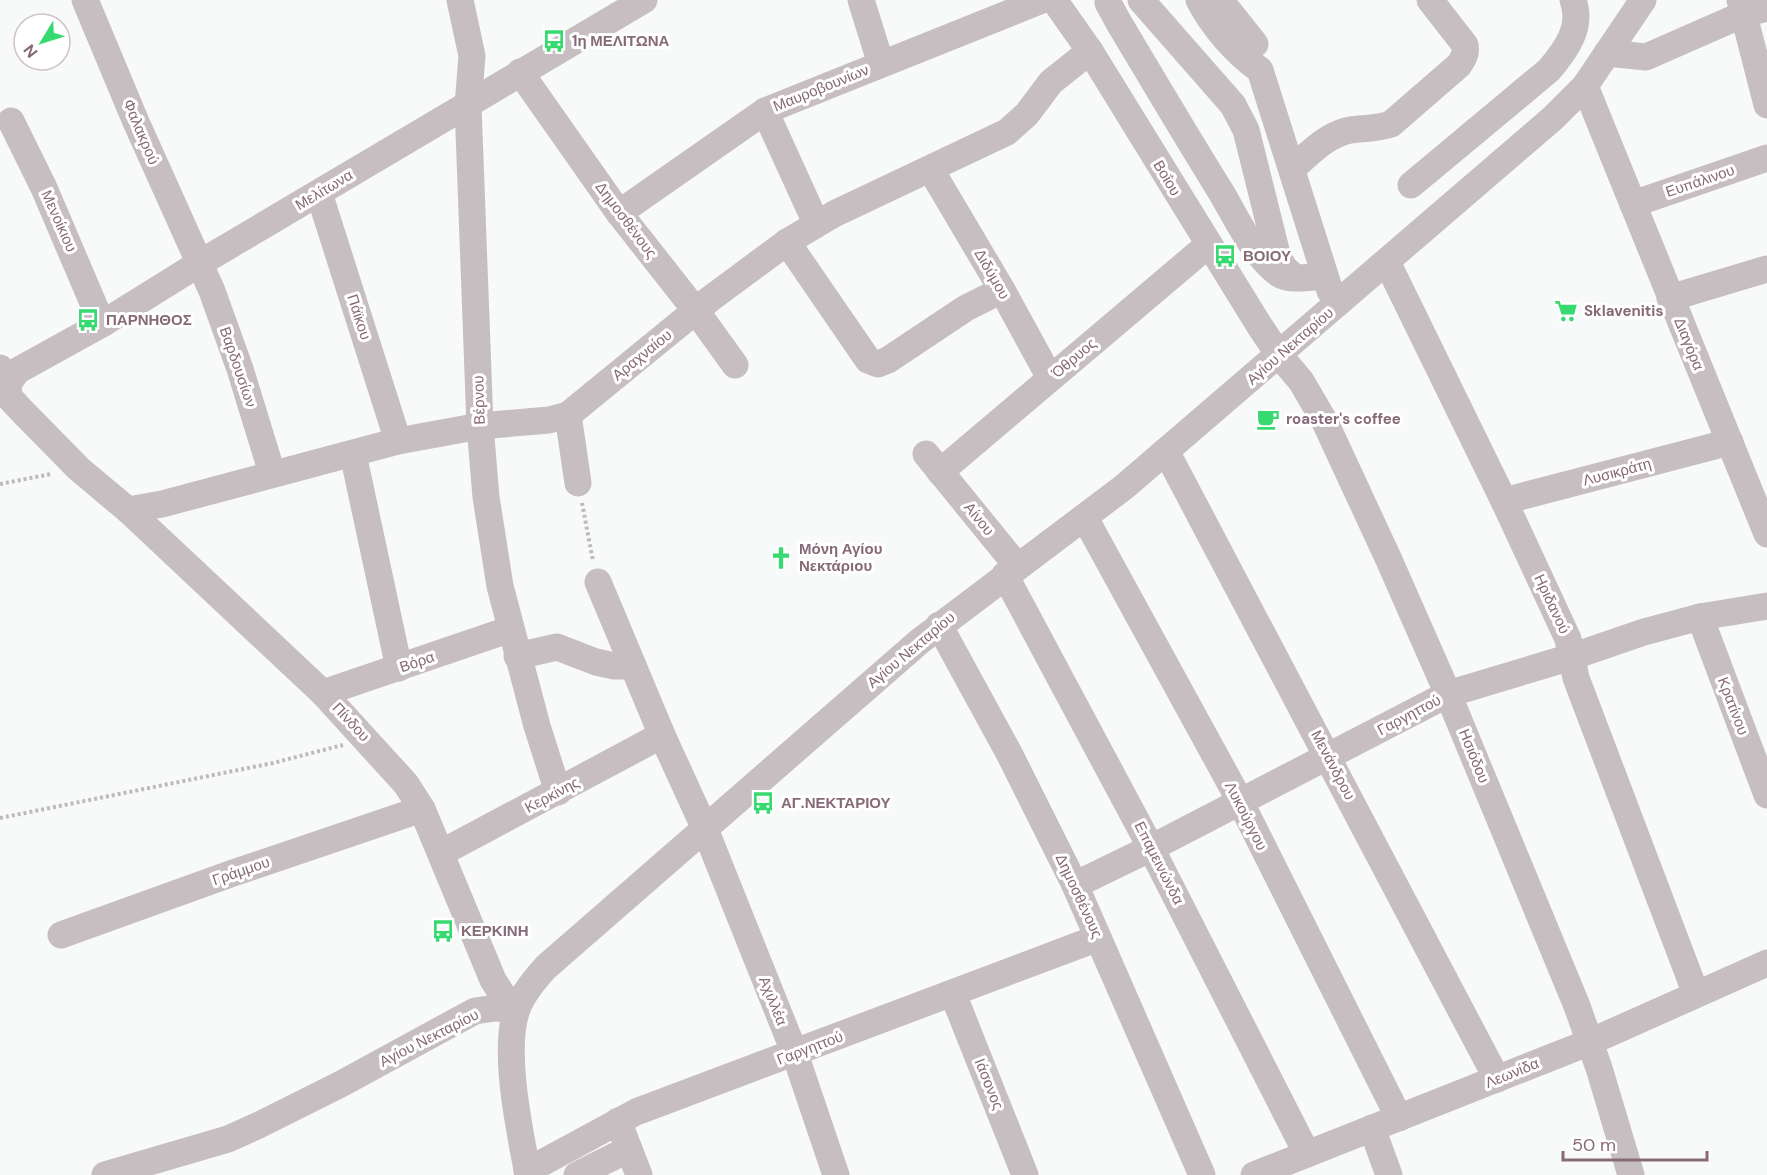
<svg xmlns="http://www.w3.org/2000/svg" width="1767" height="1175" viewBox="0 0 1767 1175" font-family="'DM Sans',sans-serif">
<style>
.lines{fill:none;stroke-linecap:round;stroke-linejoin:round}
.path{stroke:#bfb9bc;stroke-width:4;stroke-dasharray:3 3;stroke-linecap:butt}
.minor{stroke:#c7bec2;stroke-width:27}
.labels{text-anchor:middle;stroke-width:6;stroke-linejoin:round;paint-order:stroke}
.poi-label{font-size:15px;font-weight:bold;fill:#876a77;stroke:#fff;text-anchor:start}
.street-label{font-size:15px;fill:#876a77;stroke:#fff}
</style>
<rect width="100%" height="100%" fill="#f8f9f9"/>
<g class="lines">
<!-- path -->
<g class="path">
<polyline points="0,484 51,474"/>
<polyline points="582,503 593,561"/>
<polyline points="0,818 273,763 343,745"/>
</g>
<!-- minor -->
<g class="minor">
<polyline points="85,0 136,122 212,291 240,369 272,473"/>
<polyline points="460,0 472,56 468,105 480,426 486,497 500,586 537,726 558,792"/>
<polyline points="861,0 881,64"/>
<polyline points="1054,0 1090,51 1259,325 1279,355 1301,381 1325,422 1389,560 1448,694 1577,1006 1599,1068 1631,1175"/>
<path d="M1108,0V3L1119,23C1153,80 1186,136 1221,192C1237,219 1253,255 1279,274C1290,281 1311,277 1324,276"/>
<polyline points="1141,0 1233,105 1246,130 1278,258 1285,269 1290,273"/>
<path d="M1199,0C1213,27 1236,53 1260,70L1330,291"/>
<polyline points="1220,0 1255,44"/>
<polyline points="1740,0 1767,105"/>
<polyline points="1607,53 1646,57 1744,14 1767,8"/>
<polyline points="520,72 619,213 696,311 735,365"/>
<polyline points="1585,86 1767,534"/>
<polyline points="765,111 816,223"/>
<polyline points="11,121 44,188 102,324"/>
<path d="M1292,169C1309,154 1326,135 1350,130C1364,128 1377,129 1391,124L1459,65C1463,59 1467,53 1465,45L1430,0"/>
<polyline points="931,170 1002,290 1050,378"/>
<path d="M1411,185L1549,70C1566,50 1583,27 1573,0"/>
<polyline points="319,193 398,441"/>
<polyline points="1633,204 1767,158"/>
<polyline points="619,213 765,111 1042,0"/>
<polyline points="787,242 868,360 878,364 888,360 966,308 1002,290"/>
<polyline points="1387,262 1504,501 1568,639 1576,678 1696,994"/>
<polyline points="1670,298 1767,269"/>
<polyline points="0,368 8,384 9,397 21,410 79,469 128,510 323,693 406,784 422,809 493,980 502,994 517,1009"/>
<polyline points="8,384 17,371 102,324 200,263 644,0"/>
<polyline points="568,415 578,483"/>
<polyline points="1166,451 1497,1079"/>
<polyline points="353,454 399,668"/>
<polyline points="926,454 1017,566"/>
<polyline points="940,472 1208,245"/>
<polyline points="1504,501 1730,442"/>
<polyline points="128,510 162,504 398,441 480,426 549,420 568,415 710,299 787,242 834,214 1007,132 1027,114 1051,82 1090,51"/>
<polyline points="1085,518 1240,801 1399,1118"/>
<polyline points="1005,575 1151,848 1307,1154"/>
<polyline points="598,582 662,735 705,829 795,1054 836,1175"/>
<polyline points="1700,617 1767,795"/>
<polyline points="939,625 1010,755 1075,885 1202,1175"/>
<polyline points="517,656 557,647 596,662 614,666 633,666"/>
<polyline points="323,693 511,629"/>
<polyline points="441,853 662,735"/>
<polyline points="1075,885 1151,848 1448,694 1571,657 1644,632 1700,617 1767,606"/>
<polyline points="61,935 233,873 422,809"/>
<polyline points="953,994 1025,1175"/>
<polyline points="618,1121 639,1175"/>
<polyline points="1372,1128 1389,1175"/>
<polyline points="527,1171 636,1112 1098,938"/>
<polyline points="105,1175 228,1139 259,1125 341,1084 475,1011 495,1008 517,1009"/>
<path d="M528,1175C520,1131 502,1051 517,1009C523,993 535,979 546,967L920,641L1124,487L1553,118L1585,86L1643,0"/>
<polyline points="577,1175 629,1149"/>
<polyline points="1254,1175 1590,1042 1767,963"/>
</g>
</g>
<!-- icons -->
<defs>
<g id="bus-bare" transform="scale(1.8)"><path d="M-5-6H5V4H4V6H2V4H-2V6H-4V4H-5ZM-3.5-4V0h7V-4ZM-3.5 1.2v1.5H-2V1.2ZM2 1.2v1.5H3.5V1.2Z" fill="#37da70" stroke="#fff" stroke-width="2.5" paint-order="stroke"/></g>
<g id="supermarket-bare" transform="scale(1.8)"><path d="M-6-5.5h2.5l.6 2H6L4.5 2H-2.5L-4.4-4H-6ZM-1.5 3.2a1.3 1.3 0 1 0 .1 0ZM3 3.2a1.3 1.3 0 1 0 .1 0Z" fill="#37da70" stroke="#fff" stroke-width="2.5" paint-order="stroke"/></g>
<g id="cafe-bare" transform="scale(1.8)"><path d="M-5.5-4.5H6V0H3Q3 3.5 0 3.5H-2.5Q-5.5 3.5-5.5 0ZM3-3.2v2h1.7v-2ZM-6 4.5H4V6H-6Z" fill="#37da70" stroke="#fff" stroke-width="2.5" paint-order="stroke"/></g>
<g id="church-bare" transform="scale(1.8)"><path d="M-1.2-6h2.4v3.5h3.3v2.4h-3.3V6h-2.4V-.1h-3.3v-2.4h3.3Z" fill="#37da70" stroke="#fff" stroke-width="2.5" paint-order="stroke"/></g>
</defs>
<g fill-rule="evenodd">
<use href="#bus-bare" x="554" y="41"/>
<use href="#bus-bare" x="1225" y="256"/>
<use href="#supermarket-bare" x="1566" y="311"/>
<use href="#bus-bare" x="88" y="320"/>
<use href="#cafe-bare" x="1268" y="419"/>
<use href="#church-bare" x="781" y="558"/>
<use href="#bus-bare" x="763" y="803"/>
<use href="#bus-bare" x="443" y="931"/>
</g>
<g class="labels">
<!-- poi labels -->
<g class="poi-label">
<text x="572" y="46">1η ΜΕΛΙΤΩΝΑ</text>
<text x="1243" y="261">ΒΟΙΟΥ</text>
<text x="1584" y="316">Sklavenitis</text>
<text x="106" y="325">ΠΑΡΝΗΘΟΣ</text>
<text x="1286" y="424">roaster's coffee</text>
<text x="799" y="554">Μόνη Αγίου<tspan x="799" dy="17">Νεκτάριου</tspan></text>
<text x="781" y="808">ΑΓ.ΝΕΚΤΑΡΙΟΥ</text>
<text x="461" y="936">ΚΕΡΚΙΝΗ</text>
</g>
<!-- street labels -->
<g class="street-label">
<text transform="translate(821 88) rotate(-22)" y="5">Μαυροβουνίων</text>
<text transform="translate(141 132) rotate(67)" y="5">Φαλακρού</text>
<text transform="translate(1167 178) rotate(59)" y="5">Βοΐου</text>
<text transform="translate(1700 181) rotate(-19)" y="5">Ευπάλινου</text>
<text transform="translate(324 190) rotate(-31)" y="5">Μελίτωνα</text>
<text transform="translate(626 220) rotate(53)" y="5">Δημοσθένους</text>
<text transform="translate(59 221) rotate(66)" y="5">Μενοίκιου</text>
<text transform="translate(992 274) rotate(60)" y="5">Διδύμου</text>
<text transform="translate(359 317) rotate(72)" y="5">Πάϊκου</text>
<text transform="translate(1689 344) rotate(68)" y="5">Διαγόρα</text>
<text transform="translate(1290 346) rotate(-41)" y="5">Αγίου Νεκταρίου</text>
<text transform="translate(642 355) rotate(-39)" y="5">Αραχναίου</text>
<text transform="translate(1074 358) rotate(-40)" y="5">Όθρυος</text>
<text transform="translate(238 367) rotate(71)" y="5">Βαρδουσίων</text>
<text transform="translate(479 400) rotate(-92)" y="5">Βέρνου</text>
<text transform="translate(1617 472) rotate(-15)" y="5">Λυσικράτη</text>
<text transform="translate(979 519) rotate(51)" y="5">Αίνου</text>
<text transform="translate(1552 604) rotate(65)" y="5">Ηριδανού</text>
<text transform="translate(911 650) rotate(-40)" y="5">Αγίου Νεκταρίου</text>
<text transform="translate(417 662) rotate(-19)" y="5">Βόρα</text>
<text transform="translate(1733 706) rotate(69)" y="5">Κρατίνου</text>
<text transform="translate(1409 715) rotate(-28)" y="5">Γαργηττού</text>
<text transform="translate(351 722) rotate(47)" y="5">Πίνδου</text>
<text transform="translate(1474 756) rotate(68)" y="5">Ησιόδου</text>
<text transform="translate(1333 765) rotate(62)" y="5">Μενάνδρου</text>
<text transform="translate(552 795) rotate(-28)" y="5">Κερκίνης</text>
<text transform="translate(1246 816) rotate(63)" y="5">Λυκούργου</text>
<text transform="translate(1159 863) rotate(63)" y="5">Επαμεινώνδα</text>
<text transform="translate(241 871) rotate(-19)" y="5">Γράμμου</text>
<text transform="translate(1079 896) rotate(65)" y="5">Δημοσθένους</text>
<text transform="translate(773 1001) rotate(68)" y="5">Αχιλλέα</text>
<text transform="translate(429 1038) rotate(-27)" y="5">Αγίου Νεκταρίου</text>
<text transform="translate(810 1048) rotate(-21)" y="5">Γαργηττού</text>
<text transform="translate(1512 1073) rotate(-22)" y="5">Λεωνίδα</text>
<text transform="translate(989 1084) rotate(68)" y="5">Ιάσονος</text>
</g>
</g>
<!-- north arrow -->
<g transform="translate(42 42) rotate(232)"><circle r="28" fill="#ffffff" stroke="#cfc3c9" stroke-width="1.5"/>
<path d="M0-4.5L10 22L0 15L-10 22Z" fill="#37da70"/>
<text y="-9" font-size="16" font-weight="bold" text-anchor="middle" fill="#876a77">N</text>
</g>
<!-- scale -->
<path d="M1563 1151v9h144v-9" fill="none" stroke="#876a77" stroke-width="3"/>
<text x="1572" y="1151" font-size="18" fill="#876a77" stroke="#ffffff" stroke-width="4.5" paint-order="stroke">50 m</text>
</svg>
